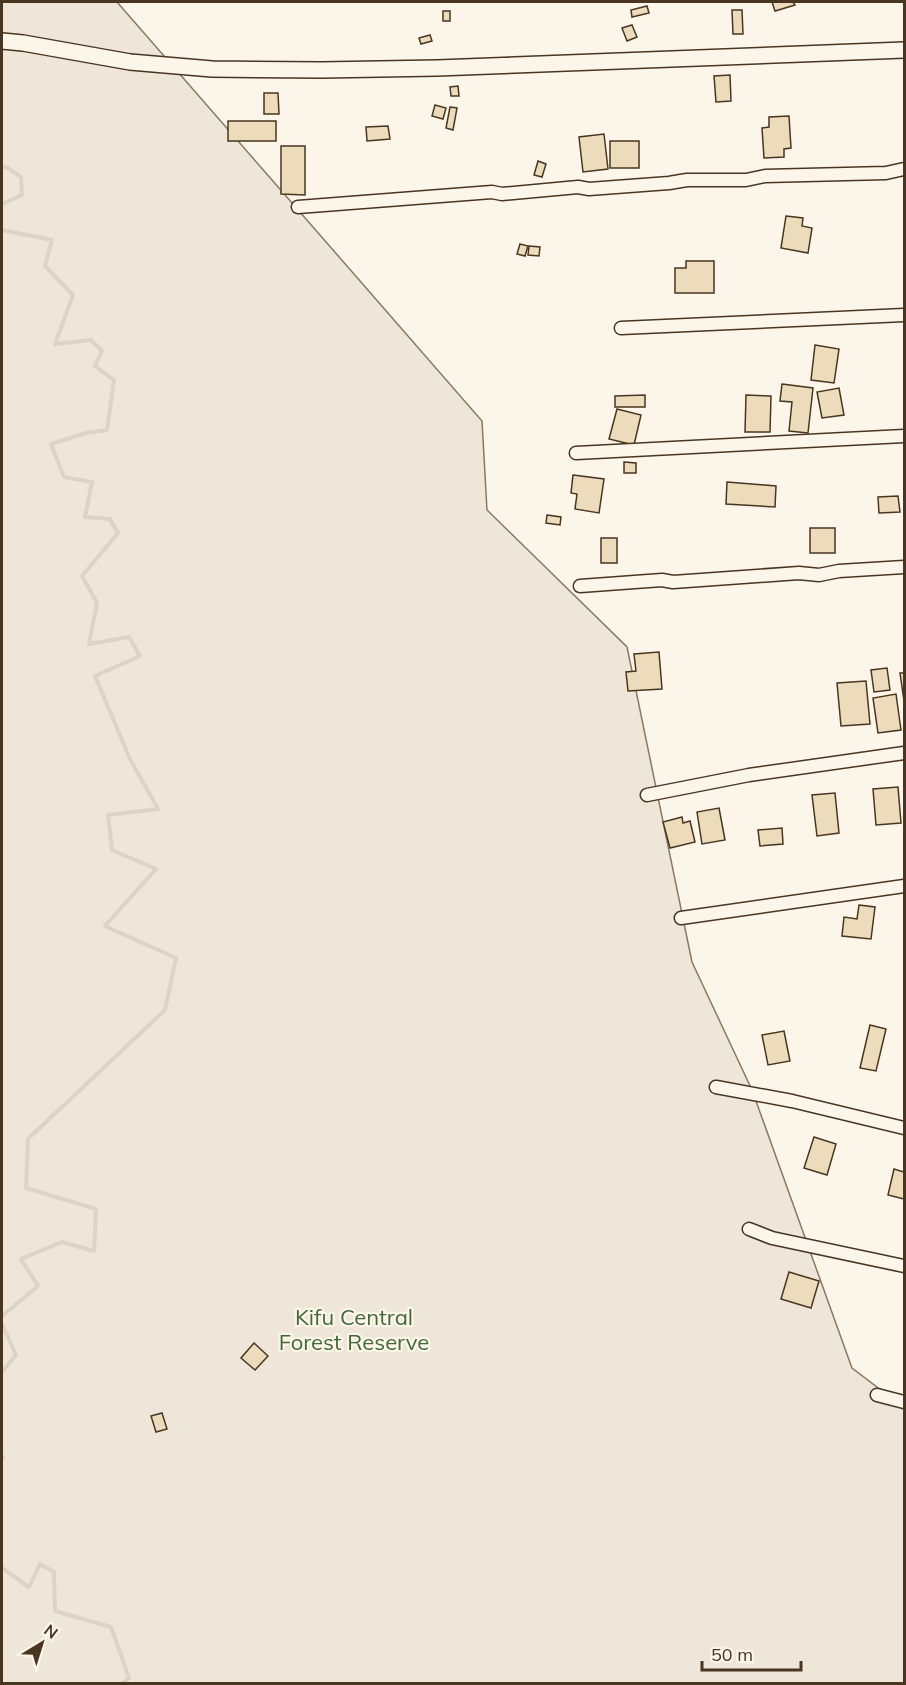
<svg xmlns="http://www.w3.org/2000/svg" width="906" height="1685" viewBox="0 0 906 1685" font-family="Mulish,sans-serif">
<style>
.green{fill:#ede6d9;stroke:#887966;stroke-width:1.5}
.lines{fill:none;stroke-linecap:round;stroke-linejoin:round}
.stream{stroke:#dcd4c6;stroke-width:4}
.building{fill:#ecdcbc;stroke:#4a3520;stroke-width:1.5}
.minor-casing{stroke:#4a3520;stroke-width:15}
.tertiary-casing{stroke:#4a3520;stroke-width:18}
.minor{stroke:#fbf6e9;stroke-width:12}
.tertiary{stroke:#fbf6e9;stroke-width:15}
.labels{text-anchor:middle;stroke-width:4.5;stroke-linejoin:round;paint-order:stroke}
.park-label{font-size:22px;fill:#436837;stroke:#fbf6e9}
</style>
<rect width="100%" height="100%" fill="#fbf6e9"/>
<!-- green -->
<polygon class="green" points="2,2 117,2 482,421 487,510 627,647 692,962 752,1090 852,1368 881,1390 904,1398 904,1683 2,1684"/>
<g class="lines">
<!-- stream -->
<g class="stream">
<polyline points="2,167 6,167 21,177 22,195 2,204"/>
<polyline points="2,230 52,240 45,266 73,295 55,344 91,340 102,351 95,366 114,380 107,430 86,433 51,444 64,477 92,482 85,517 110,519 118,533 82,576 97,603 89,644 129,637 140,656 95,676 130,759 158,809 108,815 112,850 156,869 105,926 176,958 165,1010 28,1139 26,1188 96,1209 94,1251 62,1242 21,1259 38,1286 2,1316"/>
<polyline points="2,1324 16,1355 2,1372"/>
<polyline points="2,1456 3,1457 2,1458"/>
<polyline points="2,1568 29,1587 40,1564 54,1572 55,1611 111,1627 129,1678 121,1684"/>
</g>
</g>
<!-- building -->
<g class="building">
<polygon points="772,2 793,2 795,5 775,11"/>
<polygon points="647,6 649,13 632,17 631,10"/>
<polygon points="732,10 742,10 743,34 733,34"/>
<rect x="443" y="11" width="7" height="10"/>
<polygon points="632,25 637,37 627,41 622,28"/>
<polygon points="430,35 432,41 421,44 419,38"/>
<polygon points="730,75 731,101 716,102 714,76"/>
<polygon points="458,86 459,96 451,96 450,87"/>
<polygon points="264,93 278,93 279,114 264,114"/>
<polygon points="435,105 446,108 443,119 432,116"/>
<polygon points="450,107 457,108 453,130 446,128"/>
<polygon points="789,116 791,148 784,149 784,157 764,158 762,128 769,127 769,117"/>
<rect x="228" y="121" width="48" height="20"/>
<polygon points="388,126 390,139 367,141 366,127"/>
<polygon points="604,134 608,169 583,172 579,137"/>
<rect x="610" y="141" width="29" height="27"/>
<polygon points="281,146 305,146 305,195 281,194"/>
<polygon points="538,161 546,164 542,177 534,175"/>
<polygon points="786,216 803,218 802,226 812,228 808,253 781,248"/>
<polygon points="520,244 528,246 525,256 517,254"/>
<polygon points="529,246 540,247 539,256 528,255"/>
<polygon points="686,261 714,261 714,293 675,293 675,268 686,268"/>
<polygon points="815,345 839,349 834,383 811,380"/>
<polygon points="782,384 813,388 808,433 789,431 792,402 780,401"/>
<polygon points="839,388 844,415 822,418 817,392"/>
<polygon points="645,395 645,407 615,407 615,396"/>
<polygon points="746,395 771,396 770,432 745,432"/>
<polygon points="617,409 641,415 634,445 609,439"/>
<polygon points="624,462 636,463 636,473 624,473"/>
<polygon points="573,475 604,479 599,513 575,509 577,494 571,493"/>
<polygon points="727,482 776,486 775,507 726,504"/>
<polygon points="898,496 900,512 879,513 878,497"/>
<polygon points="547,515 561,517 560,525 546,523"/>
<rect x="810" y="528" width="25" height="25"/>
<rect x="601" y="538" width="16" height="25"/>
<polygon points="659,652 662,689 628,691 626,672 636,671 634,654"/>
<polygon points="887,668 890,690 874,692 871,670"/>
<polygon points="900,673 904,673 904,701"/>
<polygon points="866,681 870,724 841,726 837,683"/>
<polygon points="896,694 901,730 878,733 873,698"/>
<polygon points="898,787 901,823 876,825 873,789"/>
<polygon points="835,793 839,833 817,836 812,795"/>
<polygon points="719,808 725,840 702,844 697,812"/>
<polygon points="682,817 683,823 690,821 695,842 670,848 663,822"/>
<polygon points="782,828 783,844 760,846 758,830"/>
<polygon points="859,905 875,907 871,939 842,936 844,917 857,919"/>
<polygon points="870,1025 886,1029 876,1071 860,1068"/>
<polygon points="784,1031 790,1061 768,1065 762,1035"/>
<polygon points="814,1137 836,1144 827,1175 804,1168"/>
<polygon points="894,1169 904,1172 904,1199 888,1195"/>
<polygon points="789,1272 819,1281 811,1308 781,1299"/>
<polygon points="254,1343 268,1356 255,1370 241,1358"/>
<polygon points="162,1413 167,1429 156,1432 151,1416"/>
</g>
<g class="lines">
<!-- minor casing -->
<g class="minor-casing">
<g id="minor">
<polyline points="298,207 492,192 502,194 578,187 589,189 669,183 687,180 746,180 765,176 886,173 904,169"/>
<polyline points="621,328 904,315"/>
<polyline points="576,453 904,436"/>
<polyline points="580,586 662,580 673,582 799,573 819,575 839,571 904,567"/>
<polyline points="647,795 749,775 904,753"/>
<polyline points="681,918 904,886"/>
<polyline points="716,1087 792,1101 904,1128"/>
<polyline points="749,1229 772,1238 904,1266"/>
<polyline points="877,1395 904,1402"/>
</g>
</g>
<!-- tertiary casing -->
<g class="tertiary-casing">
<polyline id="tertiary" points="2,41 23,43 130,62 212,69 322,70 437,68 904,50"/>
</g>
<!-- minor -->
<use href="#minor" class="minor"/>
<!-- tertiary -->
<use href="#tertiary" class="tertiary"/>
</g>
<g class="labels">
<!-- park labels -->
<g class="park-label">
<text x="354" y="1325">Kifu Central<tspan x="354" dy="25">Forest Reserve</tspan></text>
</g>
</g>
<!-- border -->
<rect width="906" height="1685" fill="none" stroke="#4a3520" stroke-width="6"/>
<!-- north arrow -->
<g transform="translate(42 1643) rotate(38)" stroke="#fbf6e9" stroke-width="4.5" paint-order="stroke">
<path d="M0-4.5L10 22L0 15L-10 22Z" fill="#4a3520"/>
<text y="-9" font-size="16" font-weight="bold" text-anchor="middle" fill="#4a3520">N</text>
</g>
<!-- scale -->
<path d="M702 1661v9h99v-9" fill="none" stroke="#4a3520" stroke-width="3"/>
<text x="711" y="1661" font-size="18" fill="#4a3520" stroke="#fbf6e9" stroke-width="4.5" paint-order="stroke">50 m</text>
</svg>
